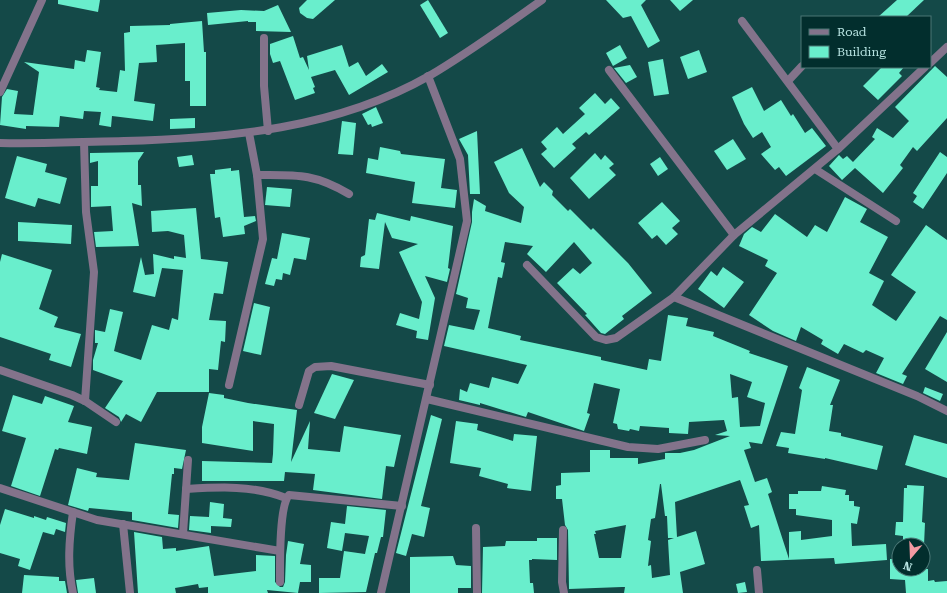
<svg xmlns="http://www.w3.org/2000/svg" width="947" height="593" viewBox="0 0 947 593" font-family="'Roboto Serif',serif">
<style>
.building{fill:#69eecc;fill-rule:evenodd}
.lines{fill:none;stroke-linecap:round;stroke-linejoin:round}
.street{stroke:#83738b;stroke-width:8}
</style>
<rect width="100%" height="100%" fill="#144948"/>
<!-- building -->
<g class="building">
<polygon points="58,0 100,0 98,12 58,4"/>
<polygon points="307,0 335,0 313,19 307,18 300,13 299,8"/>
<polygon points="428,0 448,33 440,38 420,5"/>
<polygon points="606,0 646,0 641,5 660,41 648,48 631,16 623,18"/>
<polygon points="670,0 693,0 680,11"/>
<polygon points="897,0 924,0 906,17 878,17"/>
<polygon points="278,5 291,32 256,31 256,22 248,22 248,21 208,25 207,13 241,10 264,11"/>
<polygon points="202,21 204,52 206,52 206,106 190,106 190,81 185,81 185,43 156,45 157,62 139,63 134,101 155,104 153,121 112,116 111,127 99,125 101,112 84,111 83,119 60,116 59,127 26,126 26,129 0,125 2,97 7,89 18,91 14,114 33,115 39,72 24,62 74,69 75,60 85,62 87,50 101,52 96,87 100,88 99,90 117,92 120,70 125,71 124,33 130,32 130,26 170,25 170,24"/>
<polygon points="293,36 300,58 303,57 309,70 307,56 342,45 349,67 358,62 366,76 382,64 388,72 349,95 335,70 311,77 315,87 313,88 315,93 295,100 280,61 273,63 270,54 270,44"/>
<polygon points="620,45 627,58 613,66 606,53"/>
<polygon points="699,50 707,72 688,79 680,57"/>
<polygon points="663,59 669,94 654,96 648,62"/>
<polygon points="630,65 637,77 626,83 614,68"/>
<polygon points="935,66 947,77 947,118 917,151 913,147 900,165 903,168 883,193 855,168 842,180 829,166 839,155 843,159 847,156 853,162 875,139 872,137 877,128 893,138 909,121 895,107"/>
<polygon points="882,67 904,67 899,73 902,76 878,100 863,86"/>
<polygon points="752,87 764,111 781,100 791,116 793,114 805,133 812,128 826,146 786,176 779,167 775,170 761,154 771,147 762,132 753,138 744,124 732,97"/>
<polygon points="595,93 605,104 611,98 620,108 589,135 586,132 572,144 576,148 554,168 541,154 547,149 541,142 557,127 563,134 585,114 579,108"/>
<polygon points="376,107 383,123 372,127 371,124 368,125 362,114"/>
<polygon points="195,118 195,128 170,129 170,119"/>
<polygon points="342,121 356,123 353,155 338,154"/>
<polygon points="477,131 480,194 470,194 468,155 459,139"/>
<polygon points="733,139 746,159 727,170 714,151"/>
<polygon points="380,147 400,151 401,154 445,159 441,188 457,190 455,208 412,203 415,182 366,173 368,158 378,160"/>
<path d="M522,148L540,187L544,182L553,191L552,195L568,211L570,209L591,230L593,228L628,263L652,293L622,316L624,319L605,334L601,333L585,315L587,314L557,283L573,268L580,274L592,263L574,242L546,272L527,254L533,246L505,242L501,262L505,263L502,278L498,277L488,328L521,336L520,340L601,357V360L647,370L649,359L661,361L668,315L688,318L686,326L714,332L713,336L750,351L749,353L788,366L762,444L749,442L751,448L744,450L755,482L767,478L772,492L768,494L789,559V532L801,531V540L832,536V520L796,515V509H789V494H798V491H821L822,486L846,490L845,495H849V501H854V506L860,507L857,524L851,523L852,546L886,544L887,560L835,564L834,558L761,561L759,525L751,528L744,506L749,505L740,480L675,502L677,537L696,531L705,564L680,572L683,593H624L625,587H622L569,589L568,530L565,525L562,499H556V486L561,485V473L590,472V450H610V458H638V464L665,459V453H680L694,450L730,436L715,435L727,431L724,420L689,422L688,434L669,433V428L640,426L639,431L630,429L629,431L618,429L617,424L613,423L620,389L594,383L587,413L590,414L584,431L528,412L526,417L480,403V405L459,400L460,389L467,392L470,383L489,388L492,377L518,384L527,365L444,346L449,325L474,330L480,310L466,308L468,298L456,294L472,222V212L474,199L486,206L485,211L521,223L524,207L509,193L494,162ZM730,374L752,382L747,397L765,403L760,426L740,427L738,397L732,398ZM660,484H661L665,516H667L668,538H674L668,540L670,575L652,578L651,565L648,566L651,541L648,540L651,519L655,518ZM626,525L621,558H599L594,534H596L595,531Z"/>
<polygon points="144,152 138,161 138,185 141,185 142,206 132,203 139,246 96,247 94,232 113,231 111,206 91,207 91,186 98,186 98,161 90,163 90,153"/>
<polygon points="940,152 947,157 947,173 923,209 913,202 917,196 913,193"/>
<polygon points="595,153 601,160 605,155 614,164 609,168 616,175 589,199 570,178"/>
<polygon points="192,155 194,165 179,167 177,157"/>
<polygon points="17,156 47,164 45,172 67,178 60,204 38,198 35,207 5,198"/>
<polygon points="660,157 668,169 658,176 650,164"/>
<polygon points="231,168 231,171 239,170 244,217 255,216 256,221 244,226 245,234 223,237 220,217 215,218 210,174 215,174 215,170"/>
<polygon points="267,187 292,189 290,207 265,205"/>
<polygon points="845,197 867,209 860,222 888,237 869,273 884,281 872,305 896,321 916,292 891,275 926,225 947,240 947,320 940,316 902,374 907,376 903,384 876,373 884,358 866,350 863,353 844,344 838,354 821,344 823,340 801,327 796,341 773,331 749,315 777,273 765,266 768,260 739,246 744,234 752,227 761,232 775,214 807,237 815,225 827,232"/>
<polygon points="662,202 680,221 672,228 678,234 666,245 657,235 652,239 638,223"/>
<polygon points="196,208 201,259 228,262 223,294 214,293 209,320 226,321 225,342 221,341 218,370 209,369 209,392 157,392 141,422 126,414 121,422 119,417 105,408 123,381 93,370 93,360 98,343 95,343 95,330 105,332 110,309 123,312 114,351 141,360 152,325 169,330 172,318 178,320 183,270 162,268 155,297 133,292 141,257 145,275 154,274 153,254 174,259 174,256 186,258 184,235 168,231 152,232 151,211"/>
<polygon points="377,213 410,221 411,216 453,226 448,268 450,269 447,282 425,276 435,298 428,340 416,338 417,331 396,325 400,313 419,319 422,302 399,252 418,244 392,238 385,222 379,269 360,267 361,257 365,255 369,219 375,220"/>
<polygon points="18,222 72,225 71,244 18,241"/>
<polygon points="282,233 310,238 306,260 294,258 290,275 283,273 282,280 276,279 274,286 265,284 272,258 277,259"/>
<polygon points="2,254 52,270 39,309 58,317 54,327 81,334 71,367 49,360 51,354 0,337 0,262"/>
<polygon points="723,267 744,282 724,308 698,289 711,271 717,276"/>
<polygon points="254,303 270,307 261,355 243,351"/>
<polygon points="947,332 947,382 925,369"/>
<polygon points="807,367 840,380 830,405 833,405 829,431 841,433 841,436 883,446 877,470 825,458 825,459 788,453 789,448 776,446 781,432 795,434 802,390 799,388"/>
<polygon points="332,374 354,380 335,419 314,413"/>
<polygon points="925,387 943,394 940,401 923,393"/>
<polygon points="209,393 224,395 224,398 248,403 297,410 291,462 310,421 308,449 340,452 344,426 401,435 394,467 386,466 382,499 313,490 315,474 285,472 284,481 202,481 202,461 272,463 273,454 274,424 253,421 253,451 202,443 202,427"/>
<polygon points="13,395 42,404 45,396 74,406 68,422 92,427 87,454 59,448 58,450 55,449 40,496 11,486 26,438 2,431"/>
<polygon points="431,415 442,419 421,506 430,508 424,537 412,534 406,556 396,553"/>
<polygon points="456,421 478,424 477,430 513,441 514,434 537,436 531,491 507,488 508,484 479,476 481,468 450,463"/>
<polygon points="914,435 947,444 947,478 905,465"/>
<polygon points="135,443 186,450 182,469 174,468 174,474 172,474 168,514 179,515 178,528 132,520 132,512 89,508 88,511 68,505 77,468 97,473 96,477 129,480"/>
<polygon points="907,485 924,486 922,522 925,523 924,545 903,545 903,536 895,535 896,522 903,522 904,488 907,488"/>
<polygon points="210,502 224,504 223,518 232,519 231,527 211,526 211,533 189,530 190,516 209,517"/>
<polygon points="347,506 386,510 383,537 381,537 377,553 375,553 366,592 319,593 319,578 340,578 344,551 365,554 369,536 345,533 342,551 327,548 331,522 345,524"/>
<polygon points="5,509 34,518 34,516 46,520 47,517 66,523 65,532 56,529 54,535 43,532 30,570 18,566 20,559 0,553 0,525"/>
<polygon points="134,532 162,537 163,549 176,548 176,551 209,546 214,576 256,571 256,555 275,556 275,582 280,587 283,587 285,582 286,555 288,541 304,544 300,564 311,565 311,582 300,582 298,593 267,590 268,593 208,593 208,587 199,588 198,584 175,588 176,593 138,593"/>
<polygon points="537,538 557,538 557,560 532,559 532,560 529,560 530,583 533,583 534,593 482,593 483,547 505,546 506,541 537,541"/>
<polygon points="453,556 456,565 471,566 471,588 458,588 458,593 410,593 410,557"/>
<polygon points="890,559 899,559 899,569 928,569 928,581 934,580 935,582 947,581 947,593 906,593 905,580 890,579"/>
<polygon points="24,575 59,577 59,581 65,581 67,593 22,593"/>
<polygon points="94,578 96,593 78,593 76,580"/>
<polygon points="745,582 747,592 738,593 736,584"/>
</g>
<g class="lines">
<!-- street -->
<g class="street">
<polyline points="742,21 838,149"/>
<polyline points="264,38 264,86 268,131"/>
<polyline points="930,63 947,47"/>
<polyline points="609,70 734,235"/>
<polyline points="788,81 802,66"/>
<polyline points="0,92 42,0"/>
<polyline points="84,142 86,212 94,272 85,401"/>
<path d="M0,143C41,144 83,142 124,141C229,138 336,129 429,76C468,53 505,26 542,0"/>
<polyline points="815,169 896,221"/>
<path d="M257,175C296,175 314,173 349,194"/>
<polyline points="527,265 596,337 606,340 616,338 674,297 734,235 838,149 925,67"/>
<polyline points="674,297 917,396 947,411"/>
<polyline points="0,370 72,395 85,401 116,422"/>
<polyline points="229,385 263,239 257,175 249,133"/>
<polyline points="427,399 628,447 658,449 705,440"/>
<polyline points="299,405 309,371 315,367 331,366 430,385"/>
<polyline points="0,488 97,520 280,551"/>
<path d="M186,489C220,487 253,485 286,498"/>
<polyline points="123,524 130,593"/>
<polyline points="476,528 477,593"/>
<polyline points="563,530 562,582 564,593"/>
<polyline points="183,534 188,460"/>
<polyline points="757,570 759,593"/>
<path d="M280,582C280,565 279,506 289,495L402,506"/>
<path d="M73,593C67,566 69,540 73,512"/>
<polyline points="381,593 467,221 460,159 428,76"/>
</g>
</g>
<!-- legend -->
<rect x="801" y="16" width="130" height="52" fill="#022e2d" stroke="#4a7675"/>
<rect x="809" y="29" width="20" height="6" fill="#83738b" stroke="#4a7675"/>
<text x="837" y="36" font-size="12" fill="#b7e3e1">Road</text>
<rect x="809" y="46" width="20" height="12" fill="#69eecc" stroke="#4a7675"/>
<text x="837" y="56" font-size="12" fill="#b7e3e1">Building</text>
<!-- north arrow -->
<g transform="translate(911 557) rotate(199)"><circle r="19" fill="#022e2d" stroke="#4a7675"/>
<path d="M0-3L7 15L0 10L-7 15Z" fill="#f49aa3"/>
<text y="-6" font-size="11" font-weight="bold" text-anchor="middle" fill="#b7e3e1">N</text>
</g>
</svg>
